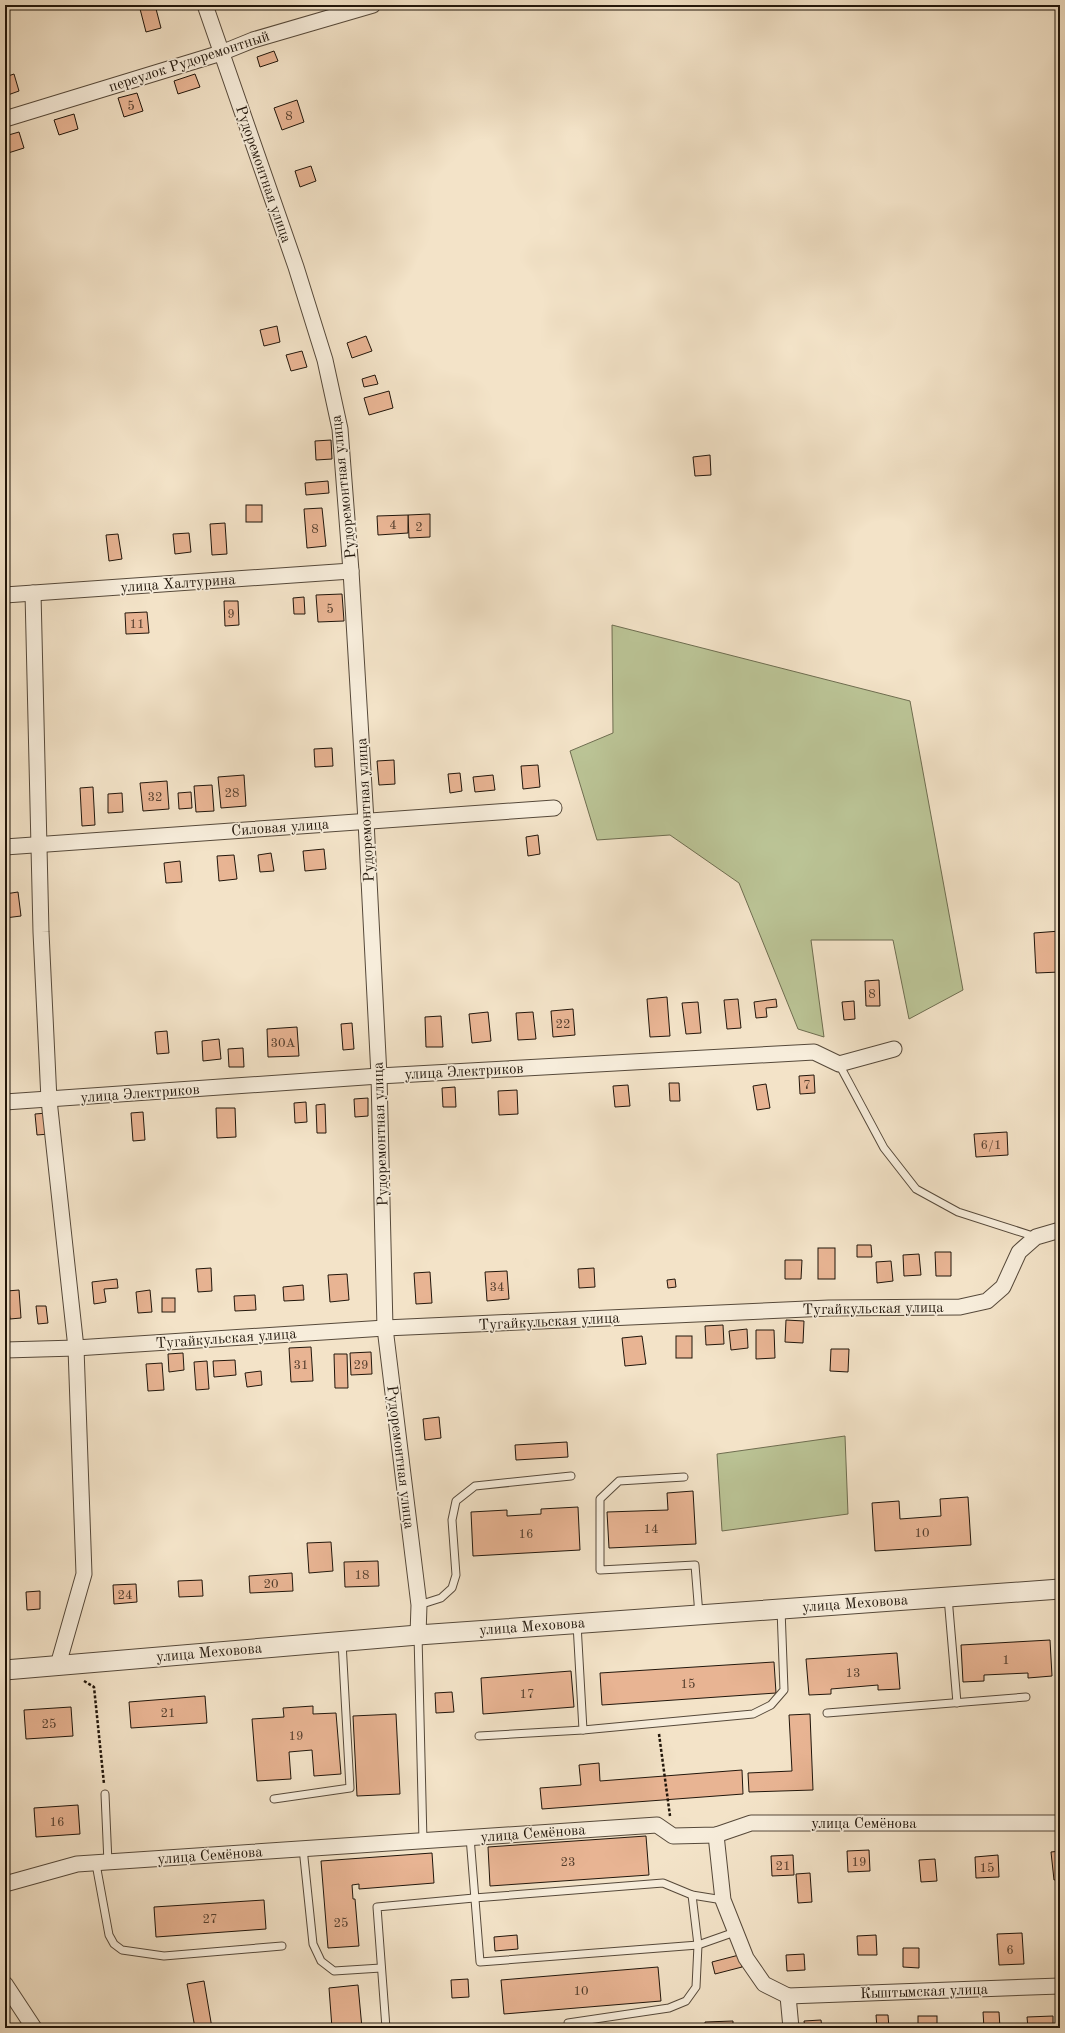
<svg xmlns="http://www.w3.org/2000/svg" width="1065" height="2033" viewBox="0 0 1065 2033" font-family="'Old Standard TT',serif">
<style>
.green{fill:#bbc496;stroke:#6e6d50}
.building{fill:#e8b493;stroke:#21160b}
.lines{fill:none;stroke-linecap:round;stroke-linejoin:round}
.service-casing{stroke:#56493a;stroke-width:9}
.minor-casing{stroke:#56493a;stroke-width:17}
.tertiary-casing{stroke:#56493a;stroke-width:21}
.path{stroke:#21160b;stroke-width:2.5;stroke-dasharray:3 2;stroke-linecap:butt}
.service{stroke:#f7eddb;stroke-width:7}
.minor{stroke:#f7eddb;stroke-width:15}
.tertiary{stroke:#f7eddb;stroke-width:19}
.labels{text-anchor:middle;stroke-width:3.5;stroke-linejoin:round;paint-order:stroke}
.number-label{font-size:13px;fill:#533e2d}
.street-label{font-size:15px;fill:#21160b;stroke:#f7eddb}
</style>
<rect width="100%" height="100%" fill="#f3e3c8"/>
<filter id="stains"><feTurbulence type="fractalNoise" baseFrequency=".005" numOctaves="4"/><feColorMatrix values="0 0 0 0 .2 0 0 0 0 .09 0 0 0 0 .02 0 0 0 .5 -.17"/></filter>
<radialGradient id="worn" r=".72"><stop offset=".6" stop-color="#630" stop-opacity="0"/><stop offset="1" stop-color="#630" stop-opacity=".3"/></radialGradient>
<!-- green -->
<g class="green">
<polygon points="612,625 910,701 963,990 909,1019 893,940 811,940 824,1037 798,1029 739,883 670,835 597,840 570,751 613,733"/>
<polygon points="845,1436 848,1514 722,1531 717,1454"/>
</g>
<!-- building -->
<g class="building">
<polygon points="139,5 155,5 161,28 146,32"/>
<polygon points="274,51 278,61 260,67 257,57"/>
<polygon points="14,74 19,91 5,96 5,77"/>
<polygon points="195,74 200,87 178,94 174,81"/>
<polygon points="137,93 143,111 124,117 118,98"/>
<polygon points="297,100 304,122 282,130 274,108"/>
<polygon points="74,114 78,129 59,135 54,120"/>
<polygon points="19,132 24,148 5,154 5,136"/>
<polygon points="311,166 316,181 300,187 295,171"/>
<polygon points="277,326 280,342 264,346 260,330"/>
<polygon points="366,336 372,351 352,358 347,343"/>
<polygon points="302,351 307,367 291,371 286,355"/>
<polygon points="375,375 378,384 364,387 362,379"/>
<polygon points="389,391 393,408 369,415 364,398"/>
<polygon points="331,440 332,459 316,460 315,441"/>
<polygon points="710,455 711,475 695,476 693,457"/>
<polygon points="328,481 329,493 306,495 305,483"/>
<rect x="246" y="505" width="16" height="17"/>
<polygon points="322,508 326,546 307,548 304,509"/>
<polygon points="430,514 430,537 409,538 408,515"/>
<polygon points="408,515 408,533 378,535 377,516"/>
<polygon points="225,523 227,554 212,555 210,524"/>
<polygon points="189,533 191,552 175,554 173,534"/>
<polygon points="118,534 122,559 109,561 106,535"/>
<polygon points="342,594 344,621 318,622 316,595"/>
<polygon points="304,597 305,614 294,614 293,598"/>
<polygon points="224,601 238,601 239,625 225,626"/>
<polygon points="147,612 149,633 126,634 125,613"/>
<polygon points="332,748 333,766 315,767 314,749"/>
<polygon points="394,760 395,784 379,785 377,761"/>
<polygon points="538,765 540,787 523,789 521,766"/>
<polygon points="460,773 462,791 450,793 448,774"/>
<polygon points="244,775 246,806 221,808 218,777"/>
<polygon points="493,775 495,790 475,792 473,777"/>
<polygon points="167,781 169,809 143,811 140,783"/>
<polygon points="212,785 214,811 196,812 194,786"/>
<polygon points="93,787 95,825 82,826 80,788"/>
<polygon points="191,792 192,808 179,809 178,793"/>
<polygon points="122,793 123,812 108,813 108,794"/>
<polygon points="538,835 540,854 528,856 526,837"/>
<polygon points="324,849 326,869 305,871 303,851"/>
<polygon points="271,853 274,871 260,872 258,855"/>
<polygon points="234,855 237,879 219,881 217,856"/>
<polygon points="180,861 182,882 166,883 164,863"/>
<polygon points="18,892 21,916 5,918 5,894"/>
<polygon points="1060,931 1060,972 1036,973 1034,933"/>
<polygon points="879,980 880,1006 866,1006 865,981"/>
<polygon points="667,997 670,1036 650,1037 647,999"/>
<polygon points="738,999 741,1028 727,1029 724,1000"/>
<polygon points="776,999 777,1007 766,1008 767,1017 756,1018 754,1002"/>
<polygon points="854,1001 855,1019 844,1020 842,1002"/>
<polygon points="698,1002 701,1033 686,1034 682,1003"/>
<polygon points="573,1009 575,1035 553,1037 551,1011"/>
<polygon points="488,1012 491,1041 472,1043 469,1014"/>
<polygon points="533,1012 536,1039 518,1040 516,1013"/>
<polygon points="441,1016 443,1047 426,1047 425,1017"/>
<polygon points="352,1023 354,1049 343,1050 341,1024"/>
<polygon points="297,1027 299,1056 268,1057 267,1029"/>
<polygon points="167,1031 169,1053 157,1054 155,1032"/>
<polygon points="219,1039 221,1059 203,1061 202,1041"/>
<polygon points="243,1048 244,1067 229,1067 228,1049"/>
<polygon points="814,1075 815,1093 800,1094 799,1076"/>
<polygon points="669,1083 679,1083 680,1101 670,1101"/>
<polygon points="766,1084 770,1108 757,1110 753,1086"/>
<polygon points="628,1085 630,1106 615,1107 613,1086"/>
<polygon points="455,1087 456,1107 443,1107 442,1088"/>
<polygon points="517,1090 518,1114 499,1115 498,1091"/>
<polygon points="368,1098 368,1116 355,1117 354,1099"/>
<polygon points="306,1102 307,1122 295,1123 294,1103"/>
<polygon points="325,1104 326,1133 317,1133 316,1105"/>
<polygon points="216,1108 235,1108 236,1137 217,1138"/>
<polygon points="143,1112 145,1140 133,1141 131,1113"/>
<polygon points="47,1113 49,1134 37,1135 35,1114"/>
<polygon points="1007,1132 1008,1155 976,1157 974,1134"/>
<polygon points="857,1245 871,1245 872,1257 857,1257"/>
<rect x="818" y="1248" width="17" height="31"/>
<polygon points="935,1252 951,1252 951,1276 936,1276"/>
<polygon points="919,1254 921,1275 904,1276 903,1255"/>
<polygon points="785,1260 802,1260 801,1279 785,1279"/>
<polygon points="891,1261 893,1281 877,1283 876,1262"/>
<polygon points="211,1268 212,1291 198,1292 196,1269"/>
<polygon points="594,1268 595,1287 579,1288 578,1269"/>
<polygon points="507,1271 509,1299 487,1301 485,1272"/>
<polygon points="430,1272 432,1303 416,1304 414,1273"/>
<polygon points="347,1274 349,1300 330,1302 328,1275"/>
<polygon points="117,1279 118,1288 104,1289 106,1302 94,1304 92,1282"/>
<polygon points="675,1279 676,1287 668,1288 667,1280"/>
<polygon points="303,1285 304,1300 284,1301 283,1287"/>
<polygon points="19,1290 21,1318 10,1319 7,1291"/>
<polygon points="150,1290 152,1312 138,1313 136,1292"/>
<polygon points="255,1295 256,1310 235,1311 234,1296"/>
<rect x="162" y="1298" width="13" height="14"/>
<polygon points="36,1306 46,1306 48,1323 38,1324"/>
<polygon points="786,1320 804,1321 803,1343 785,1342"/>
<polygon points="723,1325 724,1344 706,1345 705,1326"/>
<polygon points="747,1329 748,1348 731,1350 729,1331"/>
<polygon points="756,1330 774,1330 775,1358 756,1359"/>
<polygon points="642,1336 646,1364 625,1366 622,1338"/>
<rect x="676" y="1336" width="16" height="22"/>
<polygon points="311,1347 313,1381 291,1382 289,1348"/>
<polygon points="831,1349 849,1349 848,1372 830,1371"/>
<polygon points="371,1352 372,1374 351,1375 350,1353"/>
<polygon points="183,1353 184,1370 169,1372 168,1354"/>
<polygon points="334,1354 347,1354 348,1388 335,1388"/>
<polygon points="235,1360 236,1375 214,1377 213,1361"/>
<polygon points="207,1361 209,1389 196,1390 194,1362"/>
<polygon points="162,1363 164,1390 148,1391 146,1364"/>
<polygon points="261,1371 262,1385 247,1387 245,1373"/>
<polygon points="439,1417 441,1438 425,1440 423,1419"/>
<polygon points="567,1442 568,1457 516,1460 515,1445"/>
<polygon points="693,1491 696,1544 609,1548 607,1512 668,1510 667,1493"/>
<polygon points="968,1497 971,1545 875,1551 872,1503 899,1501 900,1519 941,1516 940,1499"/>
<polygon points="578,1507 580,1550 473,1556 471,1512 507,1510 507,1516 541,1514 541,1509"/>
<polygon points="331,1542 333,1571 309,1573 307,1543"/>
<polygon points="378,1561 379,1586 345,1587 344,1562"/>
<polygon points="292,1573 293,1591 250,1593 249,1576"/>
<polygon points="202,1580 203,1596 179,1597 178,1581"/>
<polygon points="136,1584 137,1602 114,1604 113,1585"/>
<polygon points="40,1591 40,1609 27,1610 26,1592"/>
<polygon points="1050,1640 1052,1676 1028,1678 1028,1673 984,1675 984,1681 963,1682 961,1645"/>
<polygon points="897,1653 900,1689 878,1690 878,1685 831,1689 831,1694 809,1695 806,1659"/>
<polygon points="774,1662 776,1693 602,1705 600,1673"/>
<polygon points="571,1671 574,1707 483,1714 481,1678"/>
<polygon points="452,1692 454,1712 436,1713 435,1693"/>
<polygon points="205,1696 207,1723 131,1728 129,1702"/>
<polygon points="313,1706 313,1714 336,1713 341,1774 314,1776 312,1750 289,1752 291,1779 257,1781 252,1719 284,1717 283,1708"/>
<polygon points="71,1707 73,1736 26,1739 24,1710"/>
<polygon points="396,1714 400,1794 357,1796 353,1716"/>
<polygon points="810,1714 813,1790 749,1792 748,1773 792,1771 789,1715"/>
<polygon points="599,1763 600,1781 742,1770 743,1794 542,1809 540,1788 581,1785 579,1765"/>
<polygon points="78,1805 80,1834 36,1837 34,1808"/>
<polygon points="646,1836 649,1875 490,1886 488,1847"/>
<polygon points="869,1850 870,1871 848,1872 847,1851"/>
<polygon points="1060,1851 1060,1879 1054,1880 1051,1852"/>
<polygon points="432,1853 434,1883 359,1889 359,1884 352,1885 353,1899 355,1899 359,1946 328,1948 321,1861"/>
<polygon points="793,1855 794,1875 772,1876 771,1856"/>
<polygon points="998,1855 999,1877 976,1878 975,1857"/>
<polygon points="935,1859 937,1881 921,1882 919,1860"/>
<polygon points="810,1873 812,1902 798,1903 796,1874"/>
<polygon points="264,1900 266,1929 156,1937 154,1907"/>
<polygon points="1022,1933 1024,1964 999,1965 997,1934"/>
<polygon points="517,1935 518,1949 495,1951 494,1937"/>
<polygon points="876,1935 877,1955 858,1955 857,1936"/>
<polygon points="903,1948 919,1948 919,1968 903,1967"/>
<polygon points="804,1954 805,1970 787,1971 786,1955"/>
<polygon points="739,1955 742,1967 715,1974 712,1962"/>
<polygon points="658,1967 661,2001 504,2014 501,1980"/>
<polygon points="468,1979 469,1997 452,1998 451,1980"/>
<polygon points="204,1981 212,2028 195,2028 187,1984"/>
<polygon points="358,1985 362,2028 332,2028 329,1988"/>
<polygon points="983,2012 999,2012 1000,2028 984,2028"/>
<polygon points="876,2015 888,2015 889,2028 877,2028"/>
<rect x="918" y="2016" width="19" height="12"/>
<polygon points="1053,2016 1053,2028 1028,2028 1027,2017"/>
<polygon points="821,2020 822,2028 805,2028 804,2021"/>
<polygon points="733,2021 733,2028 705,2028 705,2022"/>
<polygon points="765,2024 765,2028 747,2028 747,2025"/>
</g>
<g class="lines">
<!-- service casing -->
<g class="service-casing">
<g id="service">
<polyline points="839,1064 884,1148 916,1189 958,1212 1036,1237"/>
<polyline points="684,1477 619,1481 600,1499 600,1570 695,1565 699,1615"/>
<polyline points="948,1597 957,1703"/>
<polyline points="419,1605 441,1598 452,1588 456,1575 452,1520 456,1501 475,1486 571,1476"/>
<polyline points="577,1624 583,1730"/>
<polyline points="418,1635 423,1841"/>
<polyline points="827,1713 1026,1697"/>
<polyline points="479,1736 583,1730 753,1714 771,1705 784,1690 781,1609"/>
<polyline points="105,1794 108,1863"/>
<polyline points="274,1799 350,1788 342,1642"/>
<polyline points="470,1837 480,1962 698,1945 735,1932"/>
<polyline points="303,1848 313,1944 321,1961 334,1971 381,1968"/>
<polyline points="96,1864 109,1935 114,1944 122,1950 164,1956 282,1946"/>
<polyline points="568,2023 669,2008 686,2001 696,1987 698,1945 692,1895"/>
<polyline points="386,2028 377,1907 474,1898 663,1883 692,1895 723,1900"/>
</g>
</g>
<!-- minor casing -->
<g class="minor-casing">
<g id="minor">
<polyline points="205,5 296,267 325,360 340,429 351,571 366,821 379,1076 385,1328 419,1605 418,1635"/>
<polyline points="5,119 221,53 253,40 373,5"/>
<polyline points="33,593 41,932 49,1100 76,1348 84,1574 58,1665"/>
<polyline points="5,595 351,571"/>
<polyline points="5,847 554,808"/>
<polyline points="5,1102 379,1076 814,1052 839,1064 894,1049"/>
<polyline points="5,1350 76,1348 385,1328 829,1308 960,1307 987,1301 1003,1287 1019,1252 1036,1237 1060,1230"/>
<polyline points="716,1835 723,1900 746,1958 764,1984 788,1996"/>
<polyline points="5,1884 77,1864 657,1825 673,1836 716,1835 751,1823 1060,1823"/>
<polyline points="5,1984 34,2028"/>
<polyline points="788,1996 1060,1986"/>
<polyline points="788,1996 791,2028"/>
</g>
</g>
<!-- tertiary casing -->
<g class="tertiary-casing">
<polyline id="tertiary" points="5,1670 418,1635 1060,1589"/>
</g>
<!-- path -->
<g class="path">
<polyline points="1059,5 1060,6"/>
<polyline points="84,1681 94,1687 104,1784"/>
<polyline points="659,1734 670,1816"/>
</g>
<!-- service -->
<use href="#service" class="service"/>
<!-- minor -->
<use href="#minor" class="minor"/>
<!-- tertiary -->
<use href="#tertiary" class="tertiary"/>
</g>
<g class="labels">
<!-- number labels -->
<g class="number-label">
<text x="131" y="110">5</text>
<text x="289" y="120">8</text>
<text x="393" y="529">4</text>
<text x="419" y="531">2</text>
<text x="315" y="533">8</text>
<text x="330" y="613">5</text>
<text x="231" y="618">9</text>
<text x="137" y="628">11</text>
<text x="232" y="797">28</text>
<text x="155" y="801">32</text>
<text x="872" y="998">8</text>
<text x="563" y="1028">22</text>
<text x="283" y="1047">30А</text>
<text x="807" y="1089">7</text>
<text x="991" y="1149">6/1</text>
<text x="497" y="1291">34</text>
<text x="301" y="1369">31</text>
<text x="361" y="1369">29</text>
<text x="651" y="1533">14</text>
<text x="922" y="1537">10</text>
<text x="526" y="1538">16</text>
<text x="362" y="1579">18</text>
<text x="271" y="1588">20</text>
<text x="125" y="1599">24</text>
<text x="1006" y="1664">1</text>
<text x="853" y="1677">13</text>
<text x="688" y="1688">15</text>
<text x="527" y="1698">17</text>
<text x="168" y="1717">21</text>
<text x="49" y="1728">25</text>
<text x="296" y="1740">19</text>
<text x="57" y="1826">16</text>
<text x="568" y="1866">23</text>
<text x="859" y="1866">19</text>
<text x="783" y="1870">21</text>
<text x="987" y="1872">15</text>
<text x="210" y="1923">27</text>
<text x="341" y="1927">25</text>
<text x="1010" y="1954">6</text>
<text x="581" y="1995">10</text>
</g>
<!-- street labels -->
<g class="street-label">
<text transform="translate(189 61) rotate(-18)" y="5">переулок Рудоремонтный</text>
<text transform="translate(264 174) rotate(71)" y="5">Рудоремонтная улица</text>
<text transform="translate(343 487) rotate(-96)" y="5">Рудоремонтная улица</text>
<text transform="translate(178 583) rotate(-4)" y="5">улица Халтурина</text>
<text transform="translate(365 810) rotate(-93)" y="5">Рудоремонтная улица</text>
<text transform="translate(280 827) rotate(-4)" y="5">Силовая улица</text>
<text transform="translate(464 1071) rotate(-3)" y="5">улица Электриков</text>
<text transform="translate(140 1093) rotate(-4)" y="5">улица Электриков</text>
<text transform="translate(380 1134) rotate(-92)" y="5">Рудоремонтная улица</text>
<text transform="translate(873 1308) rotate(-1)" y="5">Тугайкульская улица</text>
<text transform="translate(549 1321) rotate(-3)" y="5">Тугайкульская улица</text>
<text transform="translate(226 1338) rotate(-4)" y="5">Тугайкульская улица</text>
<text transform="translate(401 1457) rotate(83)" y="5">Рудоремонтная улица</text>
<text transform="translate(855 1603) rotate(-4)" y="5">улица Меховова</text>
<text transform="translate(532 1626) rotate(-4)" y="5">улица Меховова</text>
<text transform="translate(209 1652) rotate(-5)" y="5">улица Меховова</text>
<text x="864" y="1828">улица Семёнова</text>
<text transform="translate(533 1833) rotate(-4)" y="5">улица Семёнова</text>
<text transform="translate(210 1855) rotate(-4)" y="5">улица Семёнова</text>
<text transform="translate(924 1991) rotate(-2)" y="5">Кыштымская улица</text>
</g>
</g>
<!-- margin -->
<rect width="1065" height="2033" fill="none" stroke="#f3e3c8" stroke-width="20"/>
<rect x="6" y="6" width="1053" height="2021" fill="none" stroke="#21160b" stroke-width="2"/>
<rect x="10" y="10" width="1045" height="2013" fill="none" stroke="#21160b"/>
<rect width="100%" height="100%" filter="url(#stains)"/>
<rect width="100%" height="100%" fill="url(#worn)"/>
</svg>
